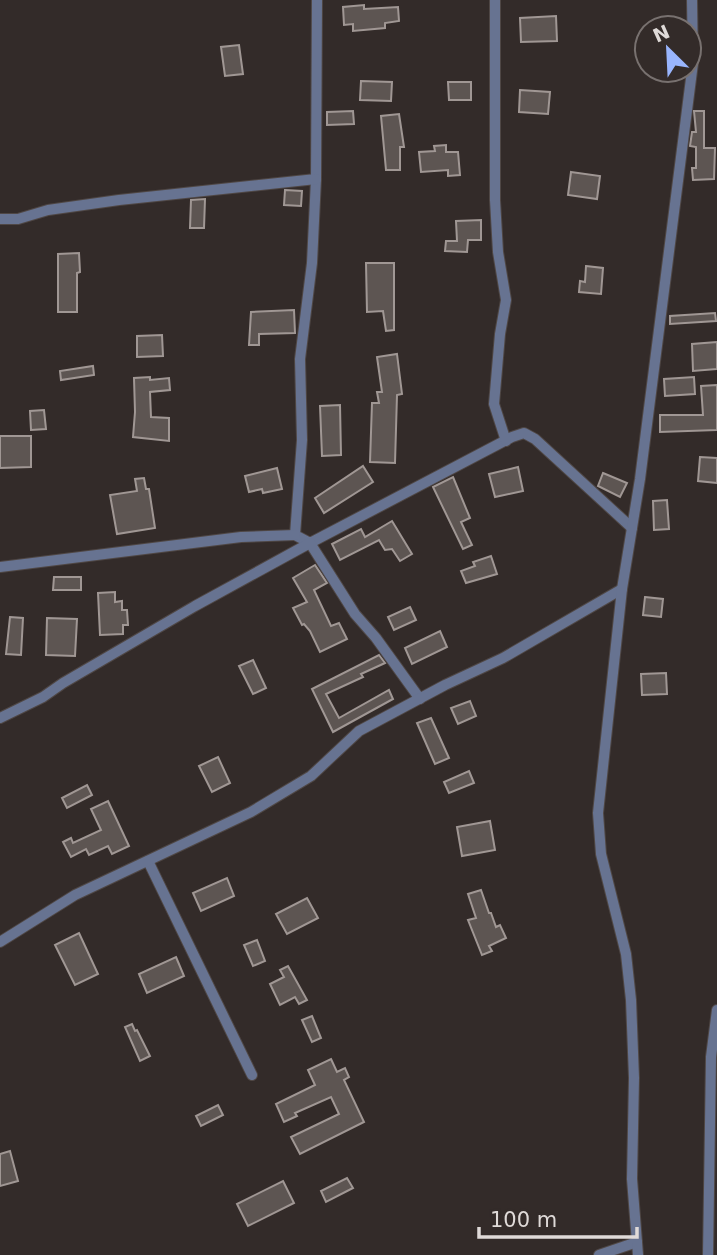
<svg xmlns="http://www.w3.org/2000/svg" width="717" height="1255" viewBox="0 0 717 1255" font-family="'DejaVu Sans',sans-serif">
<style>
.building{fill:#5d5552;stroke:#a09794;stroke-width:2}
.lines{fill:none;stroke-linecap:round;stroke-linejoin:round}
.minor-casing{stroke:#4f4745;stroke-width:12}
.minor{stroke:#677391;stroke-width:10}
</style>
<rect width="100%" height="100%" fill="#332b29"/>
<!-- building -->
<g class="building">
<polygon points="364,5 364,9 398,7 399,21 385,23 385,28 353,31 353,24 344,25 343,7"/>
<polygon points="556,16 557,41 521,42 520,18"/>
<polygon points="239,45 243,74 225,76 221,47"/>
<polygon points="361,81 392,82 391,101 360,100"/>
<polygon points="448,82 471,82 471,100 449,100"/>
<polygon points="520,90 550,92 548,114 519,112"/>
<polygon points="353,111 354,124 327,125 327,112"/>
<polygon points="694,111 704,111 704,148 715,148 714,179 693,180 692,168 696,168 696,147 690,146 692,132 696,132"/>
<polygon points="399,114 404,147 400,147 400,170 386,170 381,116"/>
<polygon points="446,145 446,152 458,152 460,175 448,176 448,170 421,172 419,152 435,151 434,146"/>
<polygon points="571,172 600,176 597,199 568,195"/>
<polygon points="285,190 302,191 301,206 284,205"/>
<polygon points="205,199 204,228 190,228 191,200"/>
<polygon points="481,220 481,240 468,240 467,252 445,251 446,241 457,241 456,221"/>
<polygon points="79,253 80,272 77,273 77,312 58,312 58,254"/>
<polygon points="366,263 394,263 394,330 386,331 383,311 367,312"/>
<polygon points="586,266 603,268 601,294 579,292 580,281 585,282"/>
<polygon points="294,310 295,333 259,334 259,345 249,345 251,312"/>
<polygon points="715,313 716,321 670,324 670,316"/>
<polygon points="162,335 163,356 137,357 137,336"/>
<polygon points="717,342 717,369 693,371 692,344"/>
<polygon points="397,354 402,394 397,395 395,463 370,462 372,403 379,403 377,392 382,392 377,357"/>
<polygon points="93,366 94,375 61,380 60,371"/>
<polygon points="150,377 150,380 169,378 170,390 150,392 151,417 169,418 169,441 133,437 135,412 134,378"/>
<polygon points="694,377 695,394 665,396 664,379"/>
<polygon points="717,385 717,430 660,432 660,415 703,415 701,386"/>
<polygon points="340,405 341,455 322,456 320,406"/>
<polygon points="44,410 46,429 31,430 30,411"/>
<polygon points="0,436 31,436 31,467 0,468"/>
<polygon points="700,457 717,458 717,483 698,481"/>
<polygon points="363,466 373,482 324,513 315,498"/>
<polygon points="518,467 523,491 495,497 489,474"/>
<polygon points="277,468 282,489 263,493 262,489 249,492 245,476"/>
<polygon points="603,473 627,483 620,497 598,486"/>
<polygon points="453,477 470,518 461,522 472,545 463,549 433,487"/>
<polygon points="144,478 146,489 149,489 155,528 117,534 110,495 137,491 135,479"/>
<polygon points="667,500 669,529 654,530 653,501"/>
<polygon points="392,521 412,554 400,561 392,549 385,550 379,540 340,560 332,544 361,529 365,537"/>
<polygon points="491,556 497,574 466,583 461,571 475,566 473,562"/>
<polygon points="315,565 327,583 314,590 331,626 339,623 347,639 320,652 310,631 304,624 302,625 293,608 307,602 293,578"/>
<polygon points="54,577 81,577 81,590 53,590"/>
<polygon points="115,592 115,602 122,601 122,610 127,610 128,625 123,625 123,634 100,635 98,593"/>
<polygon points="645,597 663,599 661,617 643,615"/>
<polygon points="410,607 416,620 394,630 388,617"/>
<polygon points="10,617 23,618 21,655 6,654"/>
<polygon points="47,618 77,619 75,656 46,655"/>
<polygon points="440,631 447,647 412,664 405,648"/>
<polygon points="379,655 385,663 361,674 363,677 326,694 339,718 389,690 393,699 333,732 312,689"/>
<polygon points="253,660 266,688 253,694 239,666"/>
<polygon points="666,673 667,694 642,695 641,674"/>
<polygon points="470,701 476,716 458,724 451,708"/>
<polygon points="431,718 449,758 435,764 417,723"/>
<polygon points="218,757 230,783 212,792 199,766"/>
<polygon points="469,771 474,783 449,793 444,782"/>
<polygon points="87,785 92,795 67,808 62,798"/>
<polygon points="108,801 129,846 112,854 108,846 89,855 86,849 71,857 63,842 71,838 73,843 101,830 91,809"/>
<polygon points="490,821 495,850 462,856 457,827"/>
<polygon points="227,878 234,896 201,911 193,893"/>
<polygon points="481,890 489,913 491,913 496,927 500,925 506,938 489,946 492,951 482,955 468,920 476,918 468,894"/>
<polygon points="307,898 318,918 287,934 276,914"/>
<polygon points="79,933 98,974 75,985 55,945"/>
<polygon points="257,940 265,961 253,966 244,945"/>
<polygon points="176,957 184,976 147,993 139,974"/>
<polygon points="288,966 307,1000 299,1004 295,997 280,1005 270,984 284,977 280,970"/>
<polygon points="312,1016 321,1038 312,1042 302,1020"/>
<polygon points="132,1024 135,1031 137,1030 150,1056 140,1061 125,1027"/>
<polygon points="331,1059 337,1072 345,1068 349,1077 344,1080 364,1122 300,1154 291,1137 339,1114 331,1097 295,1113 297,1116 284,1122 276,1104 315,1085 308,1070"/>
<polygon points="218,1105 223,1115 201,1126 196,1116"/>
<polygon points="10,1151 18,1181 0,1186 0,1154"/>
<polygon points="347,1178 353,1188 326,1202 321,1191"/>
<polygon points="283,1181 294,1203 248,1226 237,1204"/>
</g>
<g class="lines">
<!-- minor casing -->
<g class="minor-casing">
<g id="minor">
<polyline points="317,0 316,179 312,263 300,359 302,440 295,535 310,543 512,437 524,433 535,439 632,528"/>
<polyline points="495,0 495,200 498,252 506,300 500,334 494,404 506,441"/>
<polyline points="0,219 18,219 48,210 119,200 316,179"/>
<polyline points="0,567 241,537 295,535"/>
<polyline points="0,718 43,697 63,683 195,606 310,543 355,614 376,638 420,699"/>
<polyline points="148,861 252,1075"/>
<polyline points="0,942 75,895 251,812 311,776 359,731 445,685 503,658 622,589"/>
<polyline points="599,1255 637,1242"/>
<polyline points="638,1255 632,1179 634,1078 631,1000 626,954 601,854 598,813 622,589 640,479 693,63 692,0"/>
<polyline points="708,1255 711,1057 717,1010"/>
</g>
</g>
<!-- minor -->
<use href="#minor" class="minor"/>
</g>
<!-- north arrow -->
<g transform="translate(668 49) rotate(336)"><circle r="33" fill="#332b29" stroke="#78716f" stroke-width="2"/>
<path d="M0-5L12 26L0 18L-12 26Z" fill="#99b5fd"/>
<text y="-10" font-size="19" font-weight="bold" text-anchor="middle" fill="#dfdad8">N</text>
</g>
<!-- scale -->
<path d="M479 1227v10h158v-10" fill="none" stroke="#dfdad8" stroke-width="3.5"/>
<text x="490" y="1227" font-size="21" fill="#dfdad8" stroke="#332b29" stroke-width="5" paint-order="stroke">100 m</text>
</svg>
